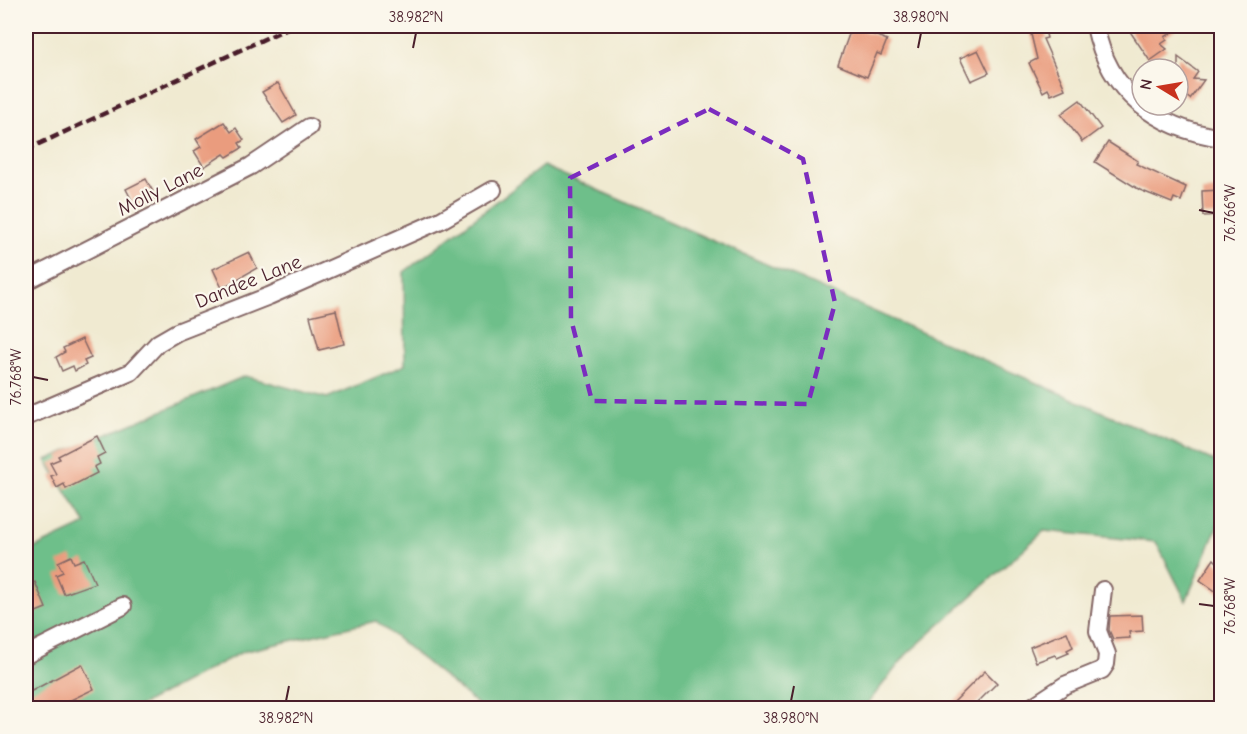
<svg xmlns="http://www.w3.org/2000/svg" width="1247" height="734" viewBox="0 0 1247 734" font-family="'Comic Neue',sans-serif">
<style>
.forest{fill:#6ebf8a;stroke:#5c6f5a;stroke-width:1.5}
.building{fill:#ea9c7e}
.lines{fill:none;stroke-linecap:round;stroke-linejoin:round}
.minor-casing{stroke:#846665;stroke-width:20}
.minor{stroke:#fff;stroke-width:16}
.rail{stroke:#4a1f2b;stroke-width:4.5;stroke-dasharray:9 4.5;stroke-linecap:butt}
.marked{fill:none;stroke:#7b2cbf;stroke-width:4.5;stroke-dasharray:12 8;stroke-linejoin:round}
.ticks{fill:none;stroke:#4a1f2b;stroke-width:2}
.labels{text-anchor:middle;stroke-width:4.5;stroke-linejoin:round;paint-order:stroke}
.street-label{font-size:20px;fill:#4a1f2b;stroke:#fbf7ec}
.neatline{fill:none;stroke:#4a1f2b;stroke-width:2}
.ticks-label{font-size:15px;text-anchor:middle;fill:#4a1f2b}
</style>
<rect width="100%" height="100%" fill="#fbf7ec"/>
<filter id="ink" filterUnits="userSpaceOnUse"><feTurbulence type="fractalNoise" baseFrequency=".0167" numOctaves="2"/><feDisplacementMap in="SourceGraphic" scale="12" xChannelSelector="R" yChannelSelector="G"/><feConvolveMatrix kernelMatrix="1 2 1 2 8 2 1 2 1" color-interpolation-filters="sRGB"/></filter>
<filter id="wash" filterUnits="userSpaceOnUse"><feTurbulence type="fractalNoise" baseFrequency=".008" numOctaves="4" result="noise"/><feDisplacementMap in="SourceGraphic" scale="24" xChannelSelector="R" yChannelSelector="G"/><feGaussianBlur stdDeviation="1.35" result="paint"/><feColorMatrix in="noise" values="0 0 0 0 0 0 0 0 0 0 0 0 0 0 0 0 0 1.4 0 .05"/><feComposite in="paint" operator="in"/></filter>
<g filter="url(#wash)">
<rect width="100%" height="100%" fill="#f0ead1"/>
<!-- forest -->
<polygon class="forest" points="543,166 1221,464 1221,518 1186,601 1156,542 1044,531 906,655 864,708 482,708 376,621 242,652 136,708 26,708 26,552 86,524 46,460 245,376 327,398 405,365 404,272"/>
<g id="blocks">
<!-- building -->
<g class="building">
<polygon points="852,26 887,40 881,55 877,53 867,77 838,65"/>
<polygon points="1029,26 1044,26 1047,38 1043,39 1065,89 1051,95 1048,89 1043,92 1029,63 1037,59"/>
<polygon points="1136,26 1182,26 1165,37 1167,40 1161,44 1167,49 1150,61 1129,30"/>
<polygon points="978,50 989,73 971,81 960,58"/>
<polygon points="1178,57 1198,72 1193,79 1204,80 1190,99 1178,90"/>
<polygon points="278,83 296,115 283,123 262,92"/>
<polygon points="1080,100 1101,128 1082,142 1061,114"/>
<polygon points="224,122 231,132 236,128 244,140 239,143 242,148 227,157 224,154 204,167 194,151 201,147 196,139"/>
<polygon points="1108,142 1138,161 1136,164 1186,187 1181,201 1174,198 1172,203 1140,190 1095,162"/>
<polygon points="146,179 156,197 137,210 126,189"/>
<polygon points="1221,190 1221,215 1203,216 1202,191"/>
<polygon points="249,252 257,268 222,288 213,269"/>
<polygon points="336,310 344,344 319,350 310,316"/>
<polygon points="82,339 91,358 84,361 86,365 75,371 73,366 62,371 56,357 65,352 63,348"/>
<polygon points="97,436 105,453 97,457 100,464 94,467 97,473 66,489 64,484 57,488 51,476 56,474 50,463 60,459 58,456"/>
<polygon points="71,556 74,563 84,559 95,583 64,594 56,575 63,572 58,562"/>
<polygon points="1214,559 1221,566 1221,595 1200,580"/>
<polygon points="35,582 46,608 26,616 26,586"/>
<polygon points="1142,615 1143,631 1129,632 1130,638 1113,639 1109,630 1110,616"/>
<polygon points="1067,632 1073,647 1067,650 1069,653 1057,658 1055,655 1036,662 1030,647"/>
<polygon points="82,664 94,689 54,708 26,708 26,694"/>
<polygon points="985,671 997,683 972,708 948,708"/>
</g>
</g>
</g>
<g filter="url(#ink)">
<use href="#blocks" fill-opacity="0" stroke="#846665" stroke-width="1.5"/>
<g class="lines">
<!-- minor casing -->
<g class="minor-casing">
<g id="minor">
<path d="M1095,26C1109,93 1155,128 1222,138"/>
<polyline points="26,281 251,166 309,127"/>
<polyline points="26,417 131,372 158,343 177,332 269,296 441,220 493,190"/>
<polyline points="26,655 123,606"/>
<polyline points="1030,708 1065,685 1102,670 1106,664 1107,654 1098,631 1103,590"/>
</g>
</g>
<!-- minor -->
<use href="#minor" class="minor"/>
<!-- rail -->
<polyline class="rail" points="26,150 292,26"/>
</g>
</g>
<!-- marked area -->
<path class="marked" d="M709,109L803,159L835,303L808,404L592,401L571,319L570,178Z"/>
<!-- ticks -->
<path class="ticks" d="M413,48L416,33M918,48L921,33M1199,210L1214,213M33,377L48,380M1199,604L1214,606M286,701L289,686M791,701L794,686"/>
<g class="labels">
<!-- street labels -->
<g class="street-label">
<text transform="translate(160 189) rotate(-27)" y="7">Molly Lane</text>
<text transform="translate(248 281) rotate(-22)" y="7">Dandee Lane</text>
</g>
</g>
<!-- margin -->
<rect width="1247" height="734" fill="none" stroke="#fbf7ec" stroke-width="66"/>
<!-- north arrow -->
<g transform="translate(1160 87) rotate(281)"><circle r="28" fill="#fbf7ec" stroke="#b4a19f" stroke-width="1.5"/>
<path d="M0-4.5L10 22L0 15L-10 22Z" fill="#c8321e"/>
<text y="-9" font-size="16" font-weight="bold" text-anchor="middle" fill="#4a1f2b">N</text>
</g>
<rect x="33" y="33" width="1181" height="668" class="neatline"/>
<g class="ticks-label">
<text x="416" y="22">38.982°N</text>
<text x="921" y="22">38.980°N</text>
<text transform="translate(1230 213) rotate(-90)" y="5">76.766°W</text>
<text transform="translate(16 377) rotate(-90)" y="5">76.768°W</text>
<text transform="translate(1230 606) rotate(-90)" y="5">76.768°W</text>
<text x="286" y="723">38.982°N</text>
<text x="791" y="723">38.980°N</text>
</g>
</svg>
